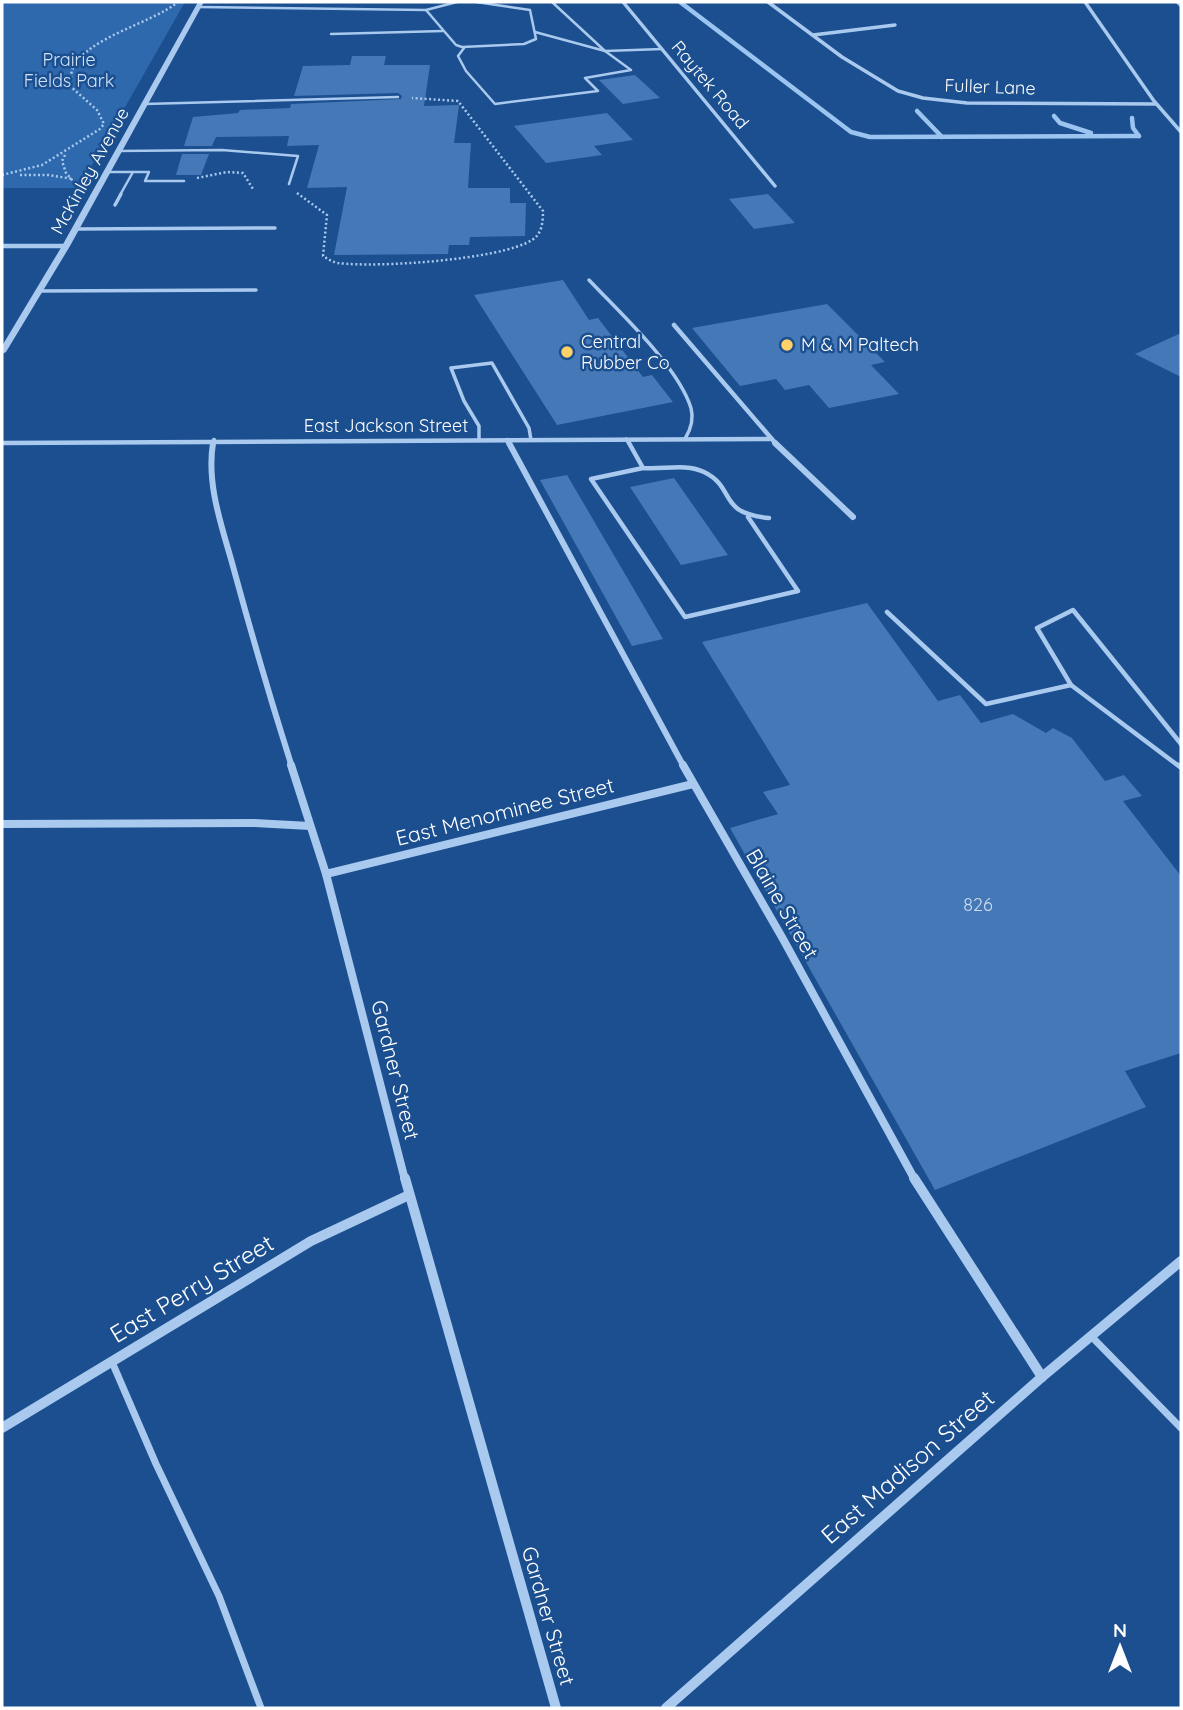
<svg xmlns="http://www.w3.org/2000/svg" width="1183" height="1710" viewBox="0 0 1183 1710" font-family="Quicksand,sans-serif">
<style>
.green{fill:#2e69ad}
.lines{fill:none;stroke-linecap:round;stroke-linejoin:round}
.stream{stroke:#9cc4f0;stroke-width:4.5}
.building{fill:#4478b7}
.path{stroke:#a9c9ee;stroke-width:2.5;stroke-dasharray:2 2.5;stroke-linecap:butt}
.service-far4{stroke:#a9c9ee;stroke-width:2.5}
.service-far3{stroke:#a9c9ee;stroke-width:3.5}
.service-far2{stroke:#a9c9ee;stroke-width:4.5}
.service-far1{stroke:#a9c9ee;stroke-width:5}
.service{stroke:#a9c9ee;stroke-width:7}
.minor-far4{stroke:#a9c9ee;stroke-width:3.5}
.minor-far3{stroke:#a9c9ee;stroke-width:4.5}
.minor-far2{stroke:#a9c9ee;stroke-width:6}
.minor-far1{stroke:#a9c9ee;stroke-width:8}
.minor{stroke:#a9c9ee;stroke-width:10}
.tertiary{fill:#a9c9ee;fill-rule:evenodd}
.poi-dot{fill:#ffd166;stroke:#1b4f8f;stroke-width:2.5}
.labels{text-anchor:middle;stroke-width:5;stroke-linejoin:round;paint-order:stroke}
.far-park-label{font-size:18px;fill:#cfe3fa;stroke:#1b4f8f}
.far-street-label{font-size:18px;fill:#fff;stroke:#1b4f8f}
.far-poi-label{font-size:18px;fill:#fff;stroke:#1b4f8f;text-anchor:start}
.number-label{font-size:18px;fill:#d0dded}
.street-label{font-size:21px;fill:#fff;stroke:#1b4f8f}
.near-street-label{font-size:24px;fill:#fff;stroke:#1b4f8f}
</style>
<rect width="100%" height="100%" fill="#1b4f8f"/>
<!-- green -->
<polygon class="green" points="2,2 185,2 79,188 2,188"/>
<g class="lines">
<!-- stream -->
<g class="stream">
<polyline points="680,2 851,132 870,137 1139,136"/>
<polyline points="1178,2 1181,5"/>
<polyline points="917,111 942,137"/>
<polyline points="1054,116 1060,123 1091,133"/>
<polyline points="1132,118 1133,128 1139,136"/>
</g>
</g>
<!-- building -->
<g class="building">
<polygon points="352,56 386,56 384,65 430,65 424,106 459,105 454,143 471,143 468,188 510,188 510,203 526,203 525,236 470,237 469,245 449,245 448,254 334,255 347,187 307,188 319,145 287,146 289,136 216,137 212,146 184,146 193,117 238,113 240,110 290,108 291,104 401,99 402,96 398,93 294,96 303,66 350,65"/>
<polygon points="635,75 660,98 623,104 599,80"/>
<polygon points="607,113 633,140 594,146 602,155 546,163 514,126"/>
<polygon points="182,154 209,154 201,175 176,175"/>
<polygon points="768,194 795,223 754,229 729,199"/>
<polygon points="563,280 589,320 598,318 643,377 652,375 673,402 557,425 474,295"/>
<polygon points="827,304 885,362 871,365 899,394 829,408 809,385 785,390 776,379 740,386 692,328"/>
<polygon points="1181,333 1181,377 1135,354"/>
<polygon points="567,475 663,639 632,646 540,480"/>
<polygon points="674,478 728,555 681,565 630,487"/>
<polygon points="867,603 938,701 960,695 981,723 1013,714 1046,733 1053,728 1072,738 1105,781 1124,775 1142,796 1123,801 1181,876 1181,1053 1125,1071 1146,1107 935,1190 730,828 778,814 763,792 790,785 702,642"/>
</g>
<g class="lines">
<!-- path -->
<g class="path">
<polyline points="65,155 62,161 66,173 79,188"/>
<path d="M2,175L42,165L100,129L104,124L97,110L70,86C71,81 71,74 72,70C86,37 151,24 178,2"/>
<polyline points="20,175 49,175 73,179"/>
<polyline points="197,178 227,172 243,173 253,189"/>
<path d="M297,193L327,215L323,256C328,259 332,262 338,263C376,268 500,260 532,240C542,234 543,222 543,211L458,101L412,98"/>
</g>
<!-- service-far4 -->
<g class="service-far4">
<polyline points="198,7 426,10 457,2"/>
<polyline points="426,10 456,45 462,47 524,44 536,39 530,10 476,2"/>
<polyline points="535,32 605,51 662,49"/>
<polyline points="331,34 443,31"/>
<polyline points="464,48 458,56 466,71 495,104 598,91 585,78 631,70 605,51 552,2"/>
<polyline points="145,104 398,97"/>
<polyline points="118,151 222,150 298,156 289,184"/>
<polyline points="107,172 149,172 145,181 184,181"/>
<polyline points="120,195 133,172"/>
</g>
<!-- service-far3 -->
<g class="service-far3">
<polyline points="115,205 121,194"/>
<polyline points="76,229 275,228"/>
<path d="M589,280C619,312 678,366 691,408C694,419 691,429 685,439"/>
<polyline points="38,291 256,290"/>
<polyline points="626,439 630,445"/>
<polyline points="479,440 479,426 464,401 451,368 492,363 529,428 531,440"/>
</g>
<!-- service-far2 -->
<g class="service-far2">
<path d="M629,443L643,468C662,470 686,463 704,472C737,488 716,513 769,518"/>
<polyline points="643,468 591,479 685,617 798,591 748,517"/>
<polyline points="887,612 986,704 1071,685 1180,767"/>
<polyline points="1071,685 1037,628 1073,610 1181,744"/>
</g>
<!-- service-far1 -->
<polyline class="service-far1" points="1178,765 1181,767"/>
<!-- service -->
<g class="service">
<polyline points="1091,1336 1181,1428"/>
<polyline points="112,1362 156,1464 219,1596 261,1708"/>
</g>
<!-- minor-far4 -->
<g class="minor-far4">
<polyline points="623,2 775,186"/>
<polyline points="768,2 842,57 898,91 923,98 967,103 1156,104"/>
<polyline points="1085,2 1154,101 1181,132"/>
<polyline points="813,35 895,25"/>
</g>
<!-- minor-far3 -->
<g class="minor-far3">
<polyline points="2,246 66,246"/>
<polyline points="674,325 777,445"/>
<polyline points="507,440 510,445"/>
<polyline points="2,443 770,439"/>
<polyline points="213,445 214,440"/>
</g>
<!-- minor-far2 -->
<g class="minor-far2">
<path d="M213,443C206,486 223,529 234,570C252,636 271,701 292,767"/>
<polyline points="509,443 684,767"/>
<polyline points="775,443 853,517"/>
</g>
<!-- minor-far1 -->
<g class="minor-far1">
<polyline points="291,765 326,874 405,1180"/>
<polyline points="683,765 783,939 915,1180"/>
<polyline points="2,824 254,823 310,826"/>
<polyline points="326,874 693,784"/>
</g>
<!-- minor -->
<g class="minor">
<polyline points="405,1178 556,1708"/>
<polyline points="914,1178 1042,1377"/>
<polyline points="2,1428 311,1241 409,1195"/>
<polyline points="666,1708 1042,1377 1181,1261"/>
</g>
<!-- tertiary -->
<polygon class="tertiary" points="198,2 204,2 70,246 6,352 2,354 2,346 62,246"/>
</g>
<!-- markers -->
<g class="poi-dot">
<circle cx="787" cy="345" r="7"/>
<circle cx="567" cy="352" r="7"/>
</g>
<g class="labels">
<!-- far-park labels -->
<g class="far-park-label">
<text x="69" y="66">Prairie<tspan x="69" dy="21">Fields Park</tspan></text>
</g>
<!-- far-street labels -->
<g class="far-street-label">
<text transform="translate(710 85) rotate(50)" y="6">Raytek Road</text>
<text transform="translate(990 87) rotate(2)" y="6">Fuller Lane</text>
<text transform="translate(90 171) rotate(-61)" y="6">McKinley Avenue</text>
<text x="386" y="432">East Jackson Street</text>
</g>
<!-- far-poi labels -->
<g class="far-poi-label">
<text x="581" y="348">Central<tspan x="581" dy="21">Rubber Co</tspan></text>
<text x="801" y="351">M &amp; M Paltech</text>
</g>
<!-- number labels -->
<g class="number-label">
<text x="978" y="911">826</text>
</g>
<!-- street labels -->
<g class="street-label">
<text transform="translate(505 812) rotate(-14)" y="7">East Menominee Street</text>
<text transform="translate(782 904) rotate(60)" y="7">Blaine Street</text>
<text transform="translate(395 1070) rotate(76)" y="7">Gardner Street</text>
<text transform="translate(548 1616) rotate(74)" y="7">Gardner Street</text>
</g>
<!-- near-street labels -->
<g class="near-street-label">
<text transform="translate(192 1289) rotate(-31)" y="8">East Perry Street</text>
<text transform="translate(908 1467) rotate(-41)" y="8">East Madison Street</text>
</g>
</g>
<!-- border -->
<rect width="1183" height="1710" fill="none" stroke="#ffffff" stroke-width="7"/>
<!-- north arrow -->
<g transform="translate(1120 1647)" stroke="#1b4f8f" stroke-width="5" paint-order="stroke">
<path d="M0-5L12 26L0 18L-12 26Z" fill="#ffffff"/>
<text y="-10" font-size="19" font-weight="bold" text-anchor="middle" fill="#ffffff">N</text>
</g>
</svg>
